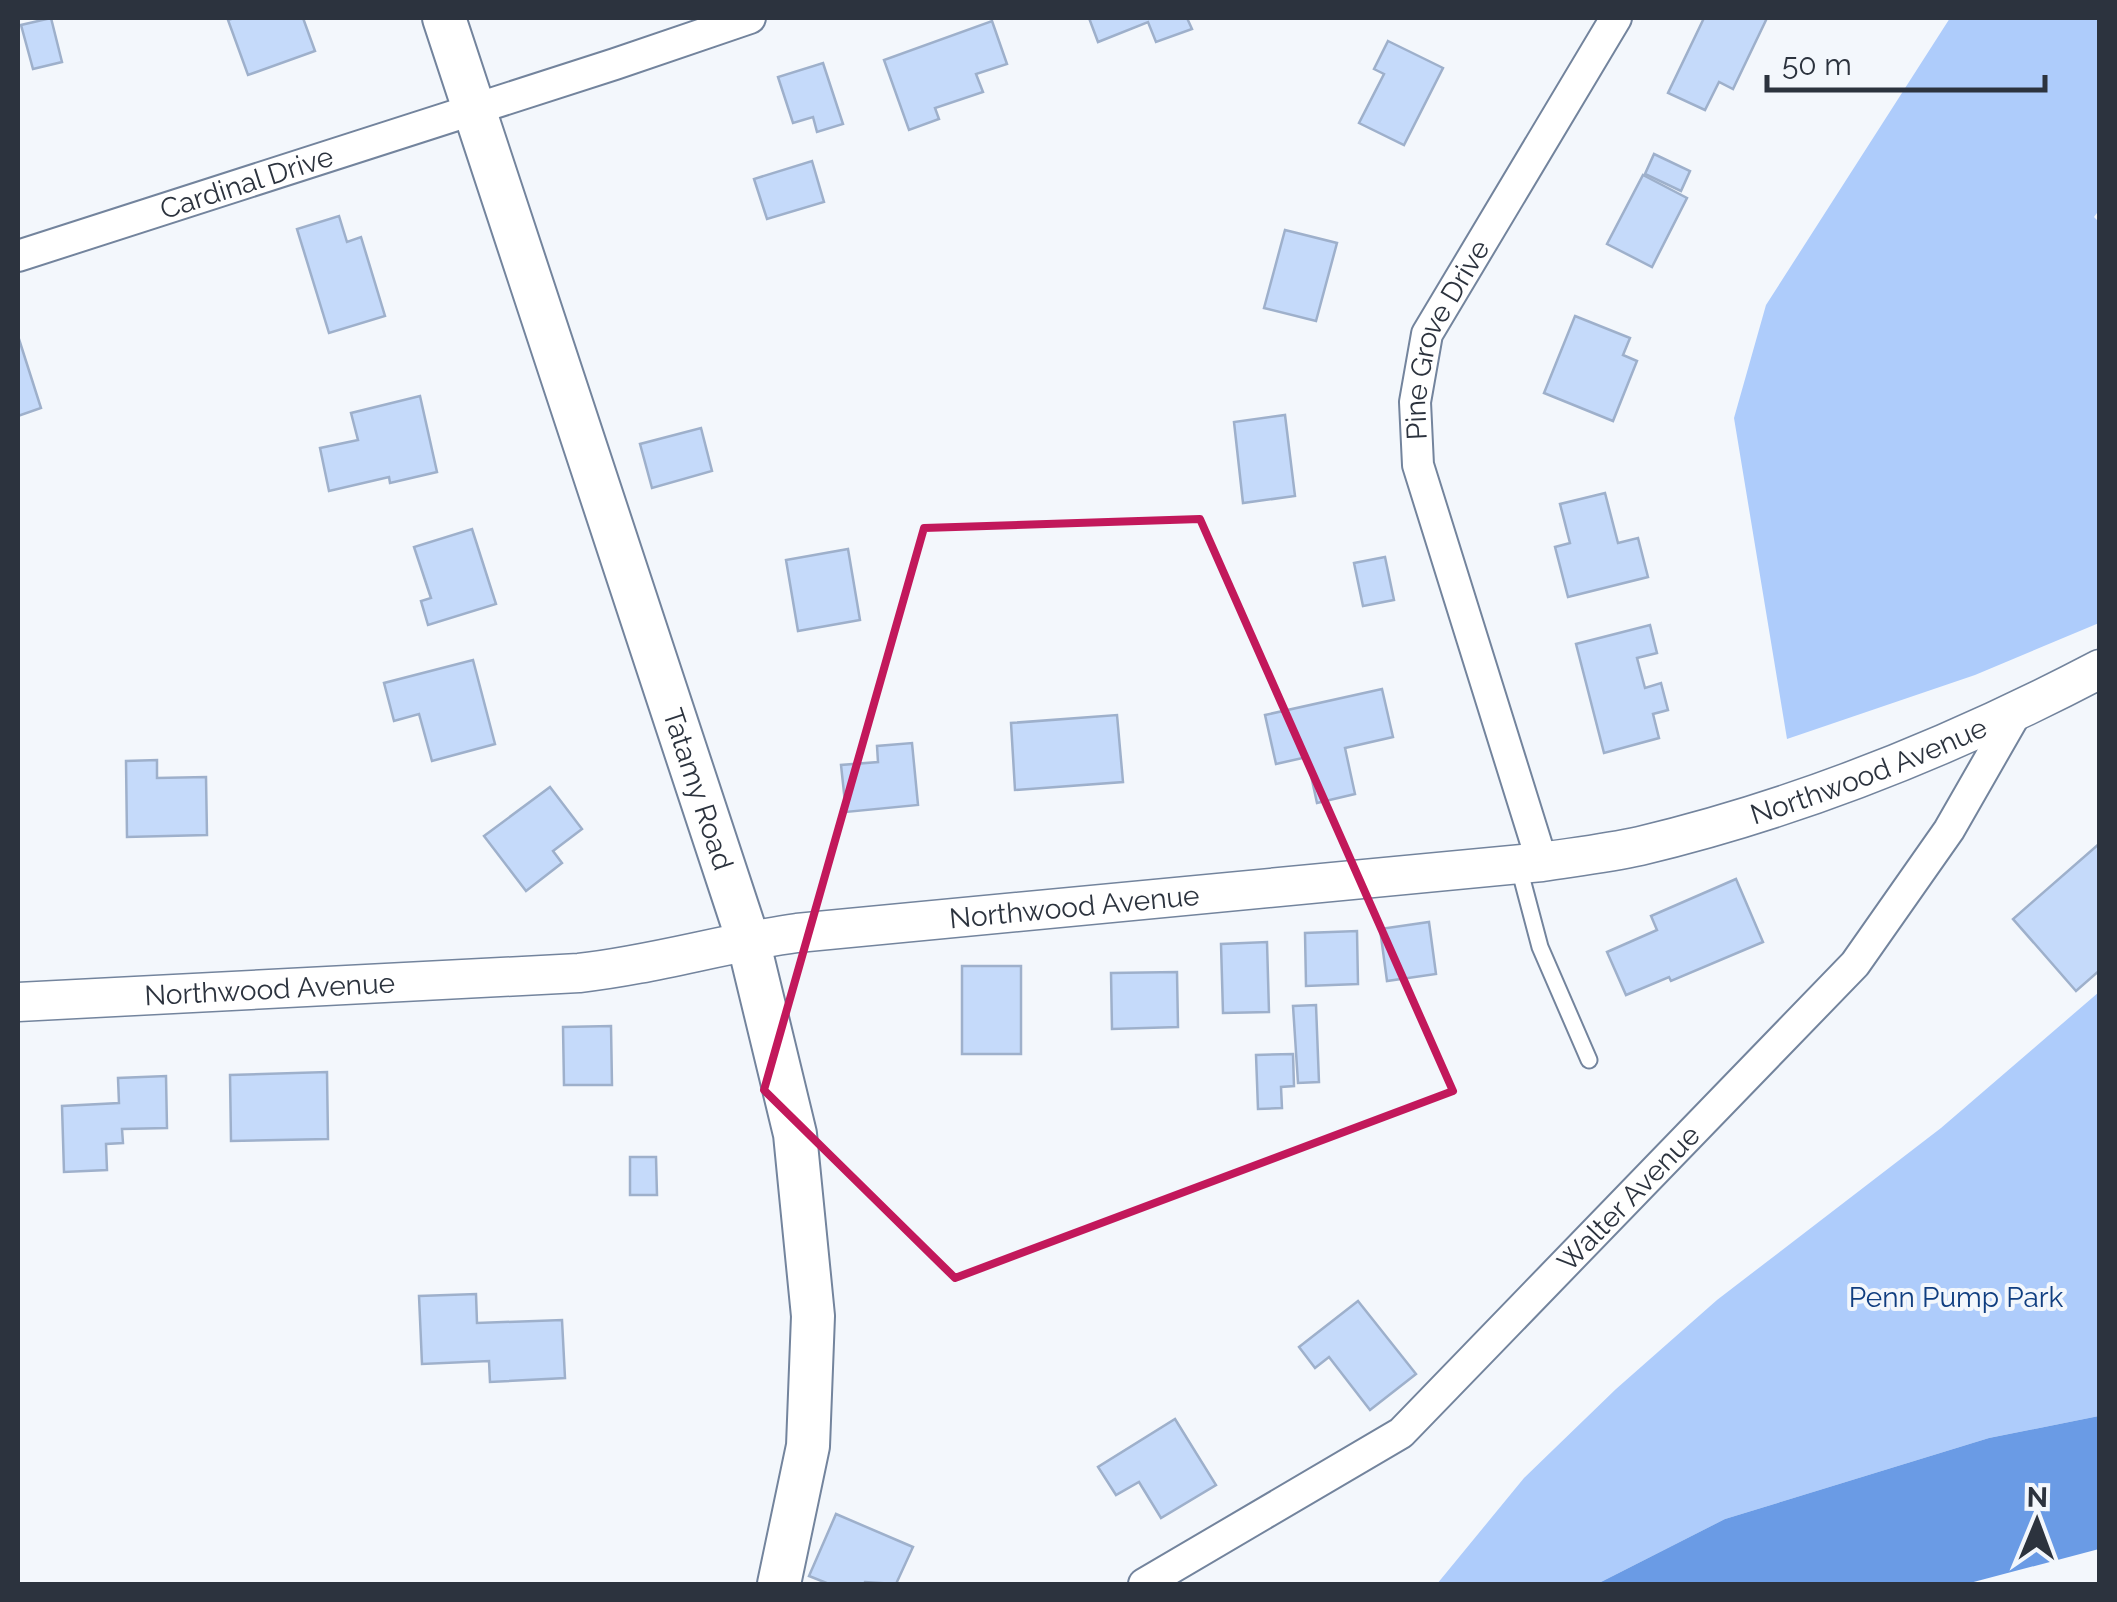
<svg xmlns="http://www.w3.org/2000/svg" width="2117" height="1602" viewBox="0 0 2117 1602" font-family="Raleway,sans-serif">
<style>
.green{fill:#aeccfb}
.water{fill:#6a9be5}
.building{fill:#c5dafa;stroke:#9eb0cb;stroke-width:2.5}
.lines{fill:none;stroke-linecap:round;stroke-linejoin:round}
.service-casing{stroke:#73849d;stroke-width:19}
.minor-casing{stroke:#73849d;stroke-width:34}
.tertiary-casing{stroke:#73849d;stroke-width:41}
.secondary-casing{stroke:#73849d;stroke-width:46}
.service{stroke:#fff;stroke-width:15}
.minor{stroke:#fff;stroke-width:30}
.tertiary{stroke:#fff;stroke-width:38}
.secondary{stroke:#fff;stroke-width:42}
.marked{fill:none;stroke:#c2185b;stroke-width:8;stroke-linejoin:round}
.labels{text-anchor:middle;stroke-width:8;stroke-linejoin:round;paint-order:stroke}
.street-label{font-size:28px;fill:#2c333e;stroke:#f3f7fc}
.park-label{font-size:28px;fill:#103e80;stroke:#f3f7fc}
</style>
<rect width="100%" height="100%" fill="#f3f7fc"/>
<!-- green -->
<g class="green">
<polygon points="1950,18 2099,18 2100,209 2094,217 2100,223 2099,623 1975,675 1787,739 1734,418 1766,305"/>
<polygon points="2099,992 2099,1416 1989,1438 1725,1519 1597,1584 1437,1584 1524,1478 1616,1389 1717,1300 1941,1128"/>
</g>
<!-- water -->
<polygon class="water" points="2099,1416 2099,1549 1966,1584 1597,1584 1725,1519 1989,1438"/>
<!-- building -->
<g class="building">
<polygon points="51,18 62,62 33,69 21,25"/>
<polygon points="234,18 303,18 315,51 248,75 228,20"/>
<polygon points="1089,18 1187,18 1192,29 1156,42 1148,22 1098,42"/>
<polygon points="1704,18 1767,18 1733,89 1719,82 1705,110 1668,93"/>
<polygon points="992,21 1007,64 976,74 983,92 935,108 939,119 909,130 884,60"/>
<polygon points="1388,41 1443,68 1404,145 1359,123 1384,74 1374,69"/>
<polygon points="823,63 843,124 817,132 813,117 793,123 778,77"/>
<polygon points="1654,154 1690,171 1681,191 1645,174"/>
<polygon points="812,161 824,202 767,219 754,179"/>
<polygon points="1643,175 1687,198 1652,267 1607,244"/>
<polygon points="339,216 347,242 361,237 385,316 329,333 297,229"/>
<polygon points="1285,230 1337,243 1316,321 1264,308"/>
<polygon points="1575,316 1630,338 1623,355 1637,361 1613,421 1544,393"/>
<polygon points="18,336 41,408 18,416"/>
<polygon points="420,396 437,472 390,483 389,477 329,491 320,448 358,440 351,413"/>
<polygon points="1285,415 1295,496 1243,503 1234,422"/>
<polygon points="701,428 712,471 652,488 640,444"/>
<polygon points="1605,493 1618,543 1638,538 1648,577 1568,597 1555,547 1570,543 1560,504"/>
<polygon points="472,529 496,604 428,625 421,601 431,598 414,547"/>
<polygon points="848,549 860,620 798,631 786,560"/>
<polygon points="1385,557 1394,600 1363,606 1354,563"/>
<polygon points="1650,625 1657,653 1637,658 1645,688 1661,683 1668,710 1653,714 1659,738 1604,753 1576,644"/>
<polygon points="473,660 495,744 432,761 419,714 394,721 384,683"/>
<polygon points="1382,689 1393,737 1345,748 1355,794 1317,803 1307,757 1276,764 1265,715"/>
<polygon points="1117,715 1123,782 1015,790 1011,723"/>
<polygon points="912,743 918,805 846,812 841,765 878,762 877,746"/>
<polygon points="157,760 157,778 206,777 207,835 127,837 126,761"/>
<polygon points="550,787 582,829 553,851 562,863 526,891 484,836"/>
<polygon points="2100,843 2100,970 2076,991 2013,919"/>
<polygon points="1736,879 1763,942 1671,981 1669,977 1626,995 1607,952 1657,930 1651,916"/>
<polygon points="1429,922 1436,974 1387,981 1380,929"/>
<polygon points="1357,931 1358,984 1306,986 1305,933"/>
<polygon points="1267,942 1269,1012 1223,1013 1221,944"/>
<rect x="962" y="966" width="59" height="88"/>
<polygon points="1177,972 1178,1027 1112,1029 1111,973"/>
<polygon points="1316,1005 1319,1082 1298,1083 1293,1006"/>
<polygon points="611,1026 612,1085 564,1085 563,1027"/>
<polygon points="1293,1054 1294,1086 1281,1087 1282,1108 1258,1109 1256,1055"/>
<polygon points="327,1072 328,1139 231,1141 230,1075"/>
<polygon points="166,1076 167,1128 122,1129 123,1143 106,1144 107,1170 64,1172 62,1106 119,1103 118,1078"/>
<polygon points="630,1157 656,1157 657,1195 630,1195"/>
<polygon points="476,1294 477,1323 562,1320 565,1378 490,1382 489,1361 422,1364 419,1296"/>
<polygon points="1358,1301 1416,1374 1370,1410 1329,1357 1315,1368 1299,1347"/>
<polygon points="1175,1419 1216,1485 1161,1518 1139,1482 1116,1495 1098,1467"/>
<polygon points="836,1514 913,1547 896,1584 865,1582 864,1584 829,1584 809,1576"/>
</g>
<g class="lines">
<!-- service casing -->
<g class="service-casing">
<polyline id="service" points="1518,864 1540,947 1589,1060"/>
</g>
<!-- minor casing -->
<g class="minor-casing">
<g id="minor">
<path id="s1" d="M18,256L615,64L750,18"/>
<path id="s2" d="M1542,862L1418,465L1415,402L1427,334L1616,18"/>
<path id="s3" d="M1144,1584L1401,1433L1855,964L1949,830L2016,713"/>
</g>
</g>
<!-- tertiary casing -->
<g class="tertiary-casing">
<g id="tertiary">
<path id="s4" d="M18,1002L579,973C653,965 724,943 797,933L1542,862C1574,857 1608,853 1640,846C1799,808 1955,745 2100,669"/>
</g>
</g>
<!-- secondary casing -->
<g class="secondary-casing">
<g id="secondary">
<path id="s5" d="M444,18L748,940L795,1134L813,1316L808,1446L779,1584"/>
</g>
</g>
<!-- service -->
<use href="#service" class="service"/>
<!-- minor -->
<use href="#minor" class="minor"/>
<!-- tertiary -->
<use href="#tertiary" class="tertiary"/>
<!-- secondary -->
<use href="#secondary" class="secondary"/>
</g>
<!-- marked area -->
<path class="marked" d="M1200,519L1453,1091L955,1278L764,1090L924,528Z"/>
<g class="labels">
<!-- street labels -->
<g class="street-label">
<text dy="10" stroke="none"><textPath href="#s1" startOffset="240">Cardinal Drive</textPath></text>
<text dy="10" stroke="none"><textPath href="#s2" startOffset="548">Pine Grove Drive</textPath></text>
<text dy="10" stroke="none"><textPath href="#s4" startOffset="1872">Northwood Avenue</textPath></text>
<text dy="10" stroke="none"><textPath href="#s5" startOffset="812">Tatamy Road</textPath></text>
<text dy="10" stroke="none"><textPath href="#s4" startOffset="1062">Northwood Avenue</textPath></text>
<text dy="10" stroke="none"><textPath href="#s4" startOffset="252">Northwood Avenue</textPath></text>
<text dy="10" stroke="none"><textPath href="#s3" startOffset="625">Walter Avenue</textPath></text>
</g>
<!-- park labels -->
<g class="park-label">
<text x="1956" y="1307">Penn Pump Park</text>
</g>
</g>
<!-- border -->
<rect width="2117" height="1602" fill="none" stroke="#2c333e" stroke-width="40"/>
<!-- north arrow -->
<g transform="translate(2037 1522) rotate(1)" stroke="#f3f7fc" stroke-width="8" paint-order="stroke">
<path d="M0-8L18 38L0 25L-18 38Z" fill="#2c333e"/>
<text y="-15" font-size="28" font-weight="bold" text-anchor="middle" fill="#2c333e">N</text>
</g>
<!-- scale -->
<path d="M1767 75v15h278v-15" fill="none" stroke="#2c333e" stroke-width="5"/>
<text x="1782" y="75" font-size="30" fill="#2c333e" stroke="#f3f7fc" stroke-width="8" paint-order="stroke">50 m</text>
</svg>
